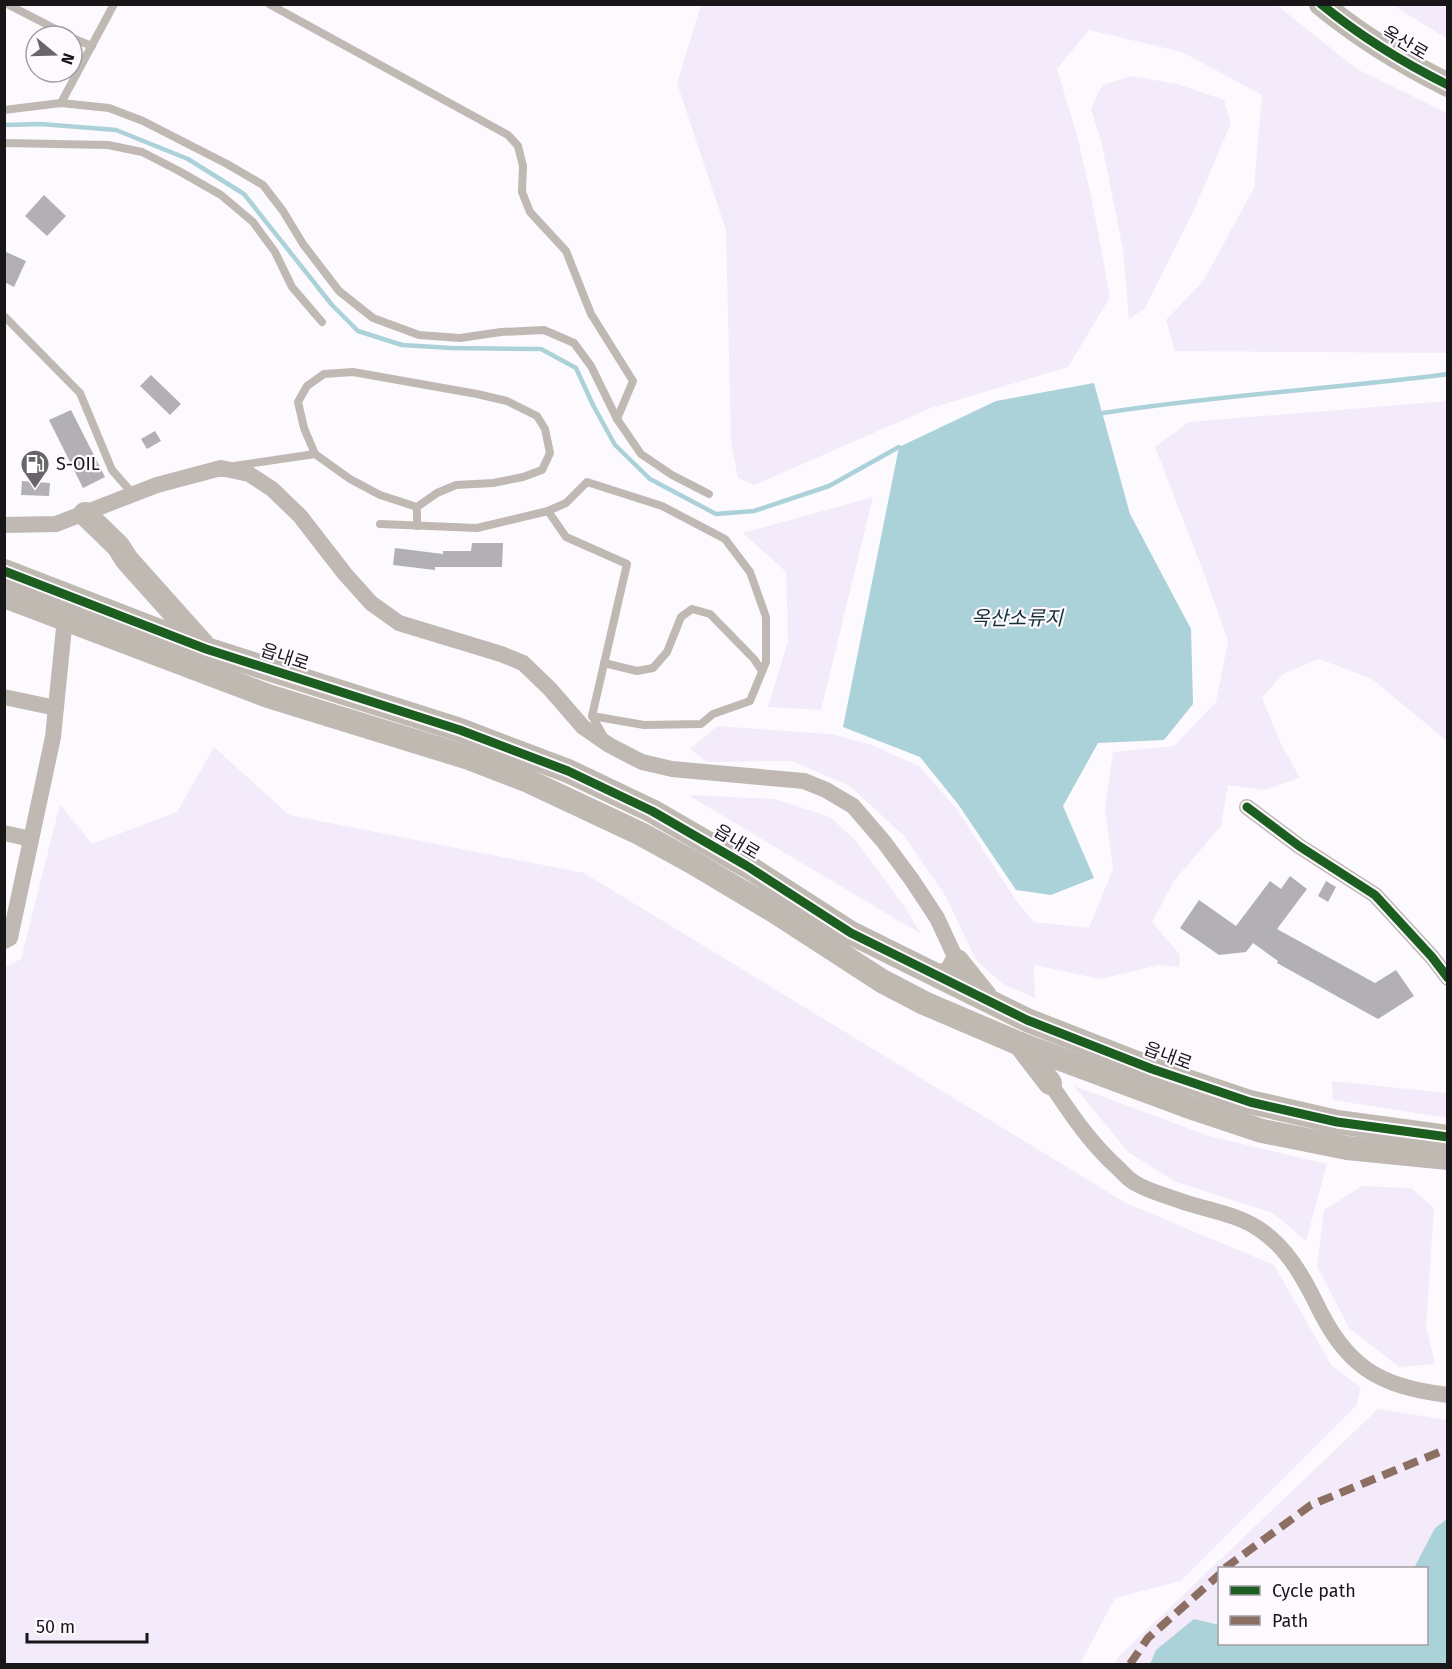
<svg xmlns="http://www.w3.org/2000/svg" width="1452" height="1669" viewBox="0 0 1452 1669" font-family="'Fira Sans','Noto Sans KR',sans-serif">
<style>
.green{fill:#f4ebfa;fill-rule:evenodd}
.water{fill:#abd2d8}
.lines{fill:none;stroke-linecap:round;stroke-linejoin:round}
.stream{stroke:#abd2d8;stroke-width:4.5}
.building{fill:#b2b0b3}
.lane{stroke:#c0b9b3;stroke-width:8}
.street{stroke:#c0b9b3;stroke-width:16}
.secondary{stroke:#c0b9b2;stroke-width:24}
.quiet{stroke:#8d6e63;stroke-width:8;stroke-dasharray:15 8;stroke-linecap:butt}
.cycleway-casing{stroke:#fdf9ff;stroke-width:13}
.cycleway{stroke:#1b5e20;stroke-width:9}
.labels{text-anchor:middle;stroke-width:4.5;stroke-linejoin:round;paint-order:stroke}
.street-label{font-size:18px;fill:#181619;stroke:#fdf9ff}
.poi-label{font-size:18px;fill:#181619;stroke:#fdf9ff;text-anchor:start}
.water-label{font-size:20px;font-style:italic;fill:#143235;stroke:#fdf9ff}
</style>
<rect width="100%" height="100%" fill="#fcfafe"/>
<!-- green -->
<g class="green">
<polygon points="701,5 1277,5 1357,69 1447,113 1447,353 1175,351 1166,320 1204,280 1254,188 1262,95 1182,52 1089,30 1057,69 1077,135 1092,200 1110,297 1068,367 931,408 754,485 738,478 731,443 726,230 677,83"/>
<polygon points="1393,5 1447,5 1447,39"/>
<polygon points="1132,76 1177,84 1224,100 1231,123 1193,212 1145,308 1129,319 1123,250 1101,140 1091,109 1102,85"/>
<polygon points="1447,401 1447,741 1372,679 1319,659 1283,674 1262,698 1281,744 1300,778 1264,790 1228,785 1221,826 1174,881 1152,922 1180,955 1179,967 1159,965 1100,979 1034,965 1035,998 1003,984 976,960 945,895 904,836 850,786 792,761 707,762 690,749 717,726 830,734 869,744 919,766 956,808 1015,899 1034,922 1089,928 1113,869 1105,808 1113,752 1174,746 1216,702 1228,641 1205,576 1155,447 1189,422"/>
<polygon points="873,497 821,710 768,707 788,641 786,572 743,533"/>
<polygon points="214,747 289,815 584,873 1126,1203 1274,1265 1332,1366 1361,1387 1356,1406 1181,1581 1115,1598 1080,1664 5,1664 5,967 21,959 60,804 92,844 177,812"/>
<polygon points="688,795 775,799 830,817 857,842 906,909 921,934"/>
<polygon points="1332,1081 1447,1093 1447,1118 1333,1100"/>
<polygon points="1074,1086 1209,1136 1327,1164 1306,1241 1273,1213 1176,1182 1128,1152"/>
<polygon points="1362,1186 1411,1188 1434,1208 1426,1327 1435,1364 1399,1367 1349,1328 1317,1266 1324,1210"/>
<path d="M1378,1409L1447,1420V1664H1114L1118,1657ZM1220,1568H1426V1644H1220Z"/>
</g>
<!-- water -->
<g class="water">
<polygon points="1094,383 1130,514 1191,629 1193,704 1164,740 1098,743 1063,806 1094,878 1051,895 1016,890 958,804 920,757 843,727 899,447 996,401"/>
<polygon points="1447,1519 1447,1664 1150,1664 1156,1650 1194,1619 1219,1625 1220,1644 1426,1644 1426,1568 1414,1568 1435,1528"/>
</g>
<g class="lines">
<!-- stream -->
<g class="stream">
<polyline points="4,125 41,124 116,130 188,159 244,194 332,305 358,331 402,345 451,348 541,349 576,368 593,405 615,445 650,479 716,514 754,511 829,486 899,447"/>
<path d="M1103,413C1217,395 1333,389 1448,374"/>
</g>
</g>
<!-- building -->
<g class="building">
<polygon points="44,195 66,216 47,236 25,216"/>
<polygon points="4,251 26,261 14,287 4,282"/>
<polygon points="151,375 181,404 170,415 140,386"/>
<polygon points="71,410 105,477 83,488 49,420"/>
<polygon points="155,431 161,441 147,449 141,439"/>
<polygon points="22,481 50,483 49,496 21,495"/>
<polygon points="472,543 503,543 502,567 435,567 435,570 393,565 395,548 443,554 443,551 471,551"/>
<polygon points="1290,876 1307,889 1277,929 1375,983 1396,970 1414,996 1378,1019 1277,963 1278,961 1253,943 1246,952 1219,955 1180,928 1199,900 1236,926 1270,881 1281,889"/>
<polygon points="1326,881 1336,887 1328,902 1318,896"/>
</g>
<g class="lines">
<!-- lane -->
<g class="lane">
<polyline points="7,4 69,36"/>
<polyline points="269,4 508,135 518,146 523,166 522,192 530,212 566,251 591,314 633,381 617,419"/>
<polyline points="72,38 92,46"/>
<polyline points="61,103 114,4"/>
<polyline points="4,110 61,103 109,108 143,121 227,164 263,185 283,211 303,244 339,291 373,318 419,335 460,338 501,332 544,330 574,343 591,366 617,419 641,454 672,475 709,494"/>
<polyline points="4,143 108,145 142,152 179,171 221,195 253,222 275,252 292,287 322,322"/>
<polyline points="4,316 80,393 112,470 133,494"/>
<polyline points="234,466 315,454"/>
<polyline points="417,507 380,495 350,479 315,454 304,428 298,402 307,386 324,374 353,372 477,394 507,401 537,416 545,429 550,453 542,470 523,477 493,483 456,485 437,493 417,507 417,526"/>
<polyline points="548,511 566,537 627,564 592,716 604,737"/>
<polyline points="380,524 477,528 548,511 566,503 587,482 662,506 725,539 750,572 766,617 766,662 750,701 713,714 701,724 644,725 592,716"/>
<polyline points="604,663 637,671 653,668 667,652 681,617 692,609 710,614 754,659 762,671"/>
</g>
<!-- street -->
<g class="street">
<polyline points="4,525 56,524 157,485 221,468 249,474 272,489 300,516 345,574 371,603 399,623 501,654 523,663 550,689 583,727 609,745 642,762 672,769 804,781 826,790 853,806 884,842 912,880 937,918 957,961"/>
<polyline points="4,697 56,708"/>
<polyline points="1247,807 1299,846 1375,895 1432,957 1448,978"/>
<polyline points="4,833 31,839"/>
<polyline points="4,941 10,938 53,737 65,618"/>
<path d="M1050,1083C1071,1114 1090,1143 1118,1168C1123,1173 1129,1180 1135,1183C1148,1191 1164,1195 1178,1200C1205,1210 1235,1213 1259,1229C1285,1246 1301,1273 1315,1301C1346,1366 1376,1386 1448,1395"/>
</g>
<!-- secondary -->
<g class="secondary">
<path d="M1321,4C1361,37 1402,62 1448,85"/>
<polyline points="85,514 118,546 127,560 203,645"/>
<polyline points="4,571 206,649 460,730 568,771 652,811 747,866 851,933 1027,1020 1152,1069 1250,1102 1337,1122 1448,1137"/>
<polyline points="4,596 268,696 469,758 526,780 641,834 692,862 774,911 882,981 924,1003 1020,1044 1187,1106 1262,1131 1347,1148 1448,1158"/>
<polyline points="940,977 951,972 957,961 985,996"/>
<polyline points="1020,1044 1050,1083"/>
</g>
<!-- quiet -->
<g class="quiet">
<polyline points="1225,1568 1311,1505 1442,1451 1448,1451"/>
<polyline points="1130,1664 1148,1638 1220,1574"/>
</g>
<!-- cycleway casing -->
<g class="cycleway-casing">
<g id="cycleway">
<path d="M1321,4C1361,37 1402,62 1448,85"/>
<polyline points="4,571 206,649 460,730 568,771 652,811 747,866 851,933 1027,1020 1152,1069 1250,1102 1337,1122 1448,1137"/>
<polyline points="1247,807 1299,846 1375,895 1432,957 1448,978"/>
</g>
</g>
<!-- cycleway -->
<use href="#cycleway" class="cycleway"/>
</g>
<!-- icons -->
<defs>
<g id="fuel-pin" transform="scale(1.5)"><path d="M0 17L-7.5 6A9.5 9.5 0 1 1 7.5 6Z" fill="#686669" stroke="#fdf9ff"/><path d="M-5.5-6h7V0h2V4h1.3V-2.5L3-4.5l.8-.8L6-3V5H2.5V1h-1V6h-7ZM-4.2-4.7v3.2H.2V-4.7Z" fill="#fff"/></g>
</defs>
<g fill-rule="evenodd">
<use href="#fuel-pin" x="35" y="464"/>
</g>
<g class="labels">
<!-- street labels -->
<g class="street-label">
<text transform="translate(1405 43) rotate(30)" y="6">옥산로</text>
<text transform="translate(285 657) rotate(18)" y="6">읍내로</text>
<text transform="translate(737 842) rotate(31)" y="6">읍내로</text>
<text transform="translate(1168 1056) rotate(20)" y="6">읍내로</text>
</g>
<!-- poi labels -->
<g class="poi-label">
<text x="56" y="470">S-OIL</text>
</g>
<!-- water labels -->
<g class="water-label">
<text x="1017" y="625">옥산소류지</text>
</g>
</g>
<!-- border -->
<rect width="1452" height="1669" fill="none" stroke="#181619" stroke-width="12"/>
<!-- legend -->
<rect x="1218" y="1567" width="210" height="78" fill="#fdf9ff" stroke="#a19ea3" stroke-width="1.5"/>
<rect x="1230" y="1586" width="30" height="9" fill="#1b5e20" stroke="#a19ea3" stroke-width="1.5"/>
<text x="1272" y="1597" font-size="18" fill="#181619">Cycle path</text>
<rect x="1230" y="1616" width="30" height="9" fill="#8d6e63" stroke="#a19ea3" stroke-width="1.5"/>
<text x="1272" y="1627" font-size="18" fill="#181619">Path</text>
<!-- north arrow -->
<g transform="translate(54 54) rotate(109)"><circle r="28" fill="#fdf9ff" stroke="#a19ea3" stroke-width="1.5"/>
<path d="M0-4.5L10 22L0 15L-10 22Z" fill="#686669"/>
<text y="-9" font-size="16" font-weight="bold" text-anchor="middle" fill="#181619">N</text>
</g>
<!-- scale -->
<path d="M27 1633v9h120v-9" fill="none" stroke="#181619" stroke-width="3"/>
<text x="36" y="1633" font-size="18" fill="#181619" stroke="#fdf9ff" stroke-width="4.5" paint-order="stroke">50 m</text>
</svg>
